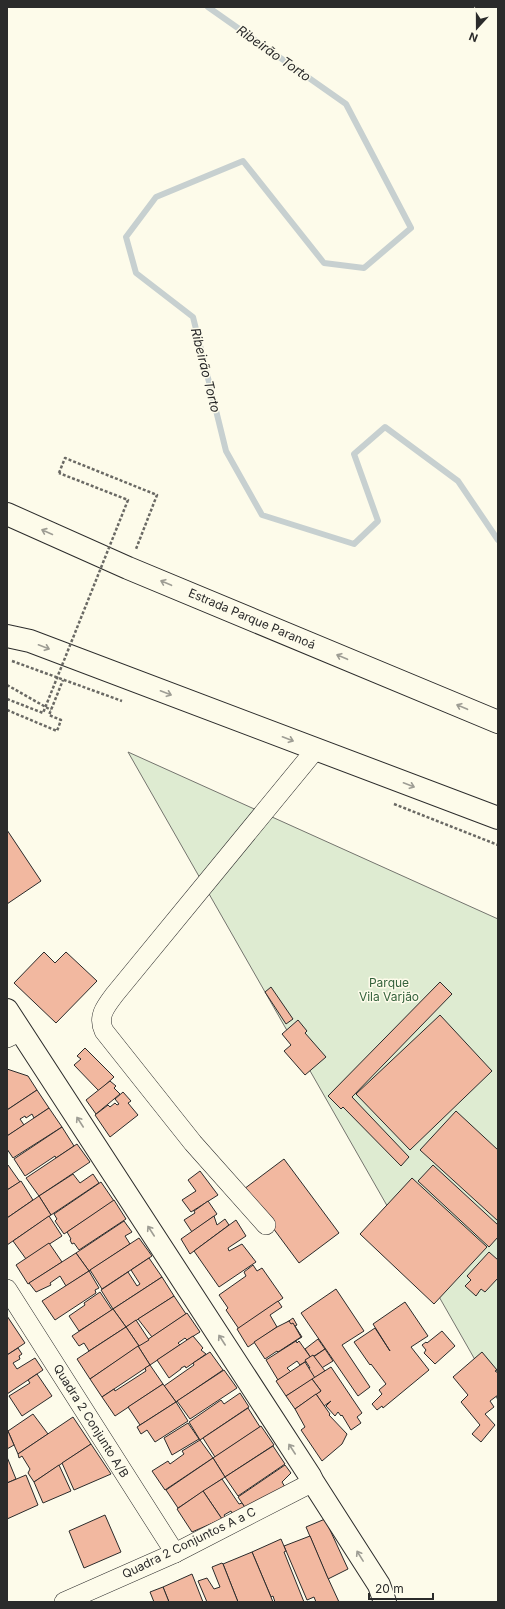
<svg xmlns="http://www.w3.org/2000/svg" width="505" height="1609" viewBox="0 0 505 1609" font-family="Inter,sans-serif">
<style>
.green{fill:#deebd1;stroke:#74746e}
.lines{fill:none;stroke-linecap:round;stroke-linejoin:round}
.stream{stroke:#c7d0d0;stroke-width:6}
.building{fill:#f2b8a0;stroke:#2b2b2b}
.minor-casing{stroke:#2b2b2b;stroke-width:20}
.tertiary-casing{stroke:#2b2b2b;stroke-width:24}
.primary-casing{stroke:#2b2b2b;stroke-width:24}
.path{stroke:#6a6964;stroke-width:2.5;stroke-dasharray:3 2;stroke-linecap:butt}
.minor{stroke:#fdfbea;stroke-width:19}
.tertiary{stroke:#fdfbea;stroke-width:22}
.primary{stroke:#fdfbea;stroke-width:22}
.path-bridge{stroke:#6a6964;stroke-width:2.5;stroke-dasharray:3 2;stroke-linecap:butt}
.oneway{stroke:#9e9d94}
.labels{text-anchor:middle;stroke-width:3;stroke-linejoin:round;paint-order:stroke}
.street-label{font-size:12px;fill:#2b2b2b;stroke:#fdfbea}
.park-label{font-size:12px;fill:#34623c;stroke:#fdfbea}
.water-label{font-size:13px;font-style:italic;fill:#2b2b2b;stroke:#fdfbea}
</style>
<rect width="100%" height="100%" fill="#fdfbea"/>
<!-- green -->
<polygon class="green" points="128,752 498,919 498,1400"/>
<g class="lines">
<!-- stream -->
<polyline class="stream" points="208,7 346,104 411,228 364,268 324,263 243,161 156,197 126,237 136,273 193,317 226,451 262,515 354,544 378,521 354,454 385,427 458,481 498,540"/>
</g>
<!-- building -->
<g class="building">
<polygon points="7,830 41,881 7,904"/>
<polygon points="44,952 55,963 66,952 97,981 56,1023 14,983"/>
<polygon points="440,982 452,994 352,1097 409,1157 401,1166 343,1107 341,1109 328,1096"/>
<polygon points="271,987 293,1019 286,1024 265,992"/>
<polygon points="440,1015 492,1071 410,1150 356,1094"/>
<polygon points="298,1020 307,1031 305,1033 326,1057 305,1075 284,1051 291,1045 282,1034"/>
<polygon points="85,1048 114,1077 99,1091 74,1065 81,1059 77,1056"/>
<polygon points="7,1069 28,1076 37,1090 7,1110"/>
<polygon points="110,1081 116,1086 114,1088 120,1094 96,1114 86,1100"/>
<polygon points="37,1090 49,1108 34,1118 32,1114 26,1118 25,1116 20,1119 24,1125 7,1136 7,1110"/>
<polygon points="123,1092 131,1101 128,1103 138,1115 110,1137 95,1115 108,1105 110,1107 115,1103 117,1105 119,1104 115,1099"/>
<polygon points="49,1108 62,1127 13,1158 7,1149 7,1136"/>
<polygon points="456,1111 498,1150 498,1221 420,1150"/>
<polygon points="62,1127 74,1146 56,1158 55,1156 25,1176 14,1159"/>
<polygon points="77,1144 90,1162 39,1196 26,1178"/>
<polygon points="284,1159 339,1233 299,1263 244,1189"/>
<polygon points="8,1165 20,1182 7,1190 7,1166"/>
<polygon points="433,1165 498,1225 498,1237 489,1247 418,1181"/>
<polygon points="200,1171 218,1195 191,1212 182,1200 196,1191 188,1180"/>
<polygon points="73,1174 80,1183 93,1174 99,1183 51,1215 39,1196"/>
<polygon points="412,1178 487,1247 434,1304 360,1234"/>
<polygon points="21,1181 33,1200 7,1218 7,1190"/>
<polygon points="101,1182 114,1201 64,1234 55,1221 57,1219 54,1214"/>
<polygon points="39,1196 51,1215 7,1245 7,1218"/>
<polygon points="114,1200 126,1219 79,1250 74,1243 72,1244 70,1240 71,1239 67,1232"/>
<polygon points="208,1201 217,1214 192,1232 184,1220 195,1213 194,1211"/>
<polygon points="49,1216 62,1236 26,1259 13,1241"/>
<polygon points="214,1216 217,1225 225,1219 229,1225 190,1254 181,1239"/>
<polygon points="236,1220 246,1236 228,1248 229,1251 242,1244 256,1262 219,1287 194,1251"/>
<polygon points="124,1221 132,1232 125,1236 130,1244 89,1271 76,1253"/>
<polygon points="139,1238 152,1256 102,1289 90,1270"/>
<polygon points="49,1243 62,1262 28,1284 16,1265"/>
<polygon points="489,1252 498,1260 498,1278 485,1292 481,1289 476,1296 465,1286 471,1280 467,1276"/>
<polygon points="76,1253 89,1271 66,1286 60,1276 50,1283 51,1285 36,1292 29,1283"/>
<polygon points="149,1258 162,1277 113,1309 101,1290 128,1272 137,1286 140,1284 131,1270"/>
<polygon points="253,1265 257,1271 262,1268 283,1298 239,1329 226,1310 228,1308 219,1295 246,1276 244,1272"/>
<polygon points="89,1271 99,1288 95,1290 96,1293 55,1320 42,1301"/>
<polygon points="162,1277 174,1296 126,1327 113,1309"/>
<polygon points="336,1289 364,1331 342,1345 370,1387 358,1396 301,1313"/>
<polygon points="100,1292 112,1310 79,1331 69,1316 85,1305 84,1303"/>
<polygon points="174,1296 186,1314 152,1337 138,1319"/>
<polygon points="278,1301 282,1307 270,1315 277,1327 248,1347 237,1329"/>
<polygon points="405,1302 428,1336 411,1347 429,1370 383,1408 382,1406 377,1410 372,1404 382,1394 379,1390 386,1384 371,1364 370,1365 354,1342 375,1328 390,1351 373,1324"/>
<polygon points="113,1309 126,1327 89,1351 84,1343 79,1346 72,1336"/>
<polygon points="187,1313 200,1332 187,1340 185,1338 178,1343 180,1345 150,1365 138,1346"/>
<polygon points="7,1316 25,1343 7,1355"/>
<polygon points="293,1318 297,1325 295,1326 302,1337 284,1348 278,1337 274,1340 272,1337 277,1335 275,1333 280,1330 279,1328"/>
<polygon points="136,1320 149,1340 139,1346 126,1327"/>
<polygon points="289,1321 291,1324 293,1323 301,1337 278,1352 277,1351 265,1359 254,1342 277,1327"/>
<polygon points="126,1327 139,1346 90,1379 77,1359"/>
<polygon points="442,1331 455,1346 435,1364 424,1353 426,1350 422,1345 426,1342 427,1343"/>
<polygon points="193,1336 203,1348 201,1350 206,1354 186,1368 185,1366 181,1368 181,1369 169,1378 157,1360"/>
<polygon points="318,1339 325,1349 311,1358 305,1349"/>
<polygon points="296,1341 297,1343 299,1341 311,1358 300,1365 297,1361 287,1368 291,1372 278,1380 266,1360"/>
<polygon points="138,1346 150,1365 102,1397 90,1379"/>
<polygon points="18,1348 22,1354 19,1356 20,1359 13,1363 17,1369 35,1358 43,1370 7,1394 7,1355"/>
<polygon points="325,1349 333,1361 320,1369 316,1363 313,1365 309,1360"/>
<polygon points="210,1352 223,1370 176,1402 164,1386 194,1365 193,1363"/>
<polygon points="482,1352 497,1370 495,1371 498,1373 498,1395 490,1401 494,1407 485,1414 495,1425 481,1442 472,1434 480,1425 461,1402 468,1395 453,1377"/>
<polygon points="313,1355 325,1371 313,1379 307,1370 310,1368 305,1360"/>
<polygon points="305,1362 315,1378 286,1396 276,1381"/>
<polygon points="150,1365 163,1384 115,1416 102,1397 114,1389 115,1391 146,1371 145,1368"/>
<polygon points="331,1367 362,1413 357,1417 361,1423 351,1430 342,1415 341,1416 338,1412 335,1416 326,1406 331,1401 324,1406 316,1394 321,1391 312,1379"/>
<polygon points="224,1370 237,1388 190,1419 177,1401"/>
<polygon points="37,1374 52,1396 22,1416 9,1396 30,1383 28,1380"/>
<polygon points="312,1379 321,1391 295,1409 286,1396"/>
<polygon points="163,1384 176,1402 140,1425 128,1407"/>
<polygon points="240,1393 249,1407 200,1440 189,1422 221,1400 224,1404"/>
<polygon points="316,1394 330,1414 329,1415 347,1434 342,1444 322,1461 301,1430 305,1427 295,1409"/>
<polygon points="176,1402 188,1421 155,1442 147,1430 141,1434 137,1427"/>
<polygon points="248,1408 260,1427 215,1457 203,1438"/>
<polygon points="33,1414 48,1434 18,1454 8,1431"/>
<polygon points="73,1417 91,1444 34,1482 28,1473 30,1469 22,1456 19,1458 18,1454"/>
<polygon points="188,1423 199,1439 172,1455 164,1438"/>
<polygon points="261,1426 274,1445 225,1477 213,1458"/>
<polygon points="7,1429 14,1445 7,1449"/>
<polygon points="200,1440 213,1458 165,1490 152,1471 168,1461 170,1464 184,1454 182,1451"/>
<polygon points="91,1444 111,1474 74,1490 62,1463"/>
<polygon points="273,1446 285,1464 238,1496 225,1477"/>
<polygon points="7,1457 16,1479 7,1483"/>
<polygon points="213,1458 225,1477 178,1508 166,1490"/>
<polygon points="59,1465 71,1491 43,1503 34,1482"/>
<polygon points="285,1465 291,1473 282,1482 288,1492 246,1509 238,1497"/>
<polygon points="26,1475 38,1505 7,1519 7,1483"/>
<polygon points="222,1479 239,1504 242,1503 246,1509 233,1515 231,1511 224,1515 226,1518 222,1519 203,1491"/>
<polygon points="203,1491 222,1519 192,1532 177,1509"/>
<polygon points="105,1515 121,1552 84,1568 69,1531"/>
<polygon points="325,1519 348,1569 328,1579 306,1527"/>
<polygon points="310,1536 327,1576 339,1602 316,1602 314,1597 307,1600 284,1546"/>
<polygon points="281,1539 286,1551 284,1552 304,1602 275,1602 273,1596 271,1597 252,1552"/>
<polygon points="252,1552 271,1597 273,1602 238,1602 223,1564"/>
<polygon points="222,1563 223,1564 238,1602 207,1602 198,1581 207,1578 214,1589 220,1587 212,1567"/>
<polygon points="192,1574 203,1602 169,1602 163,1587"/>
<polygon points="163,1587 169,1602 154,1602 150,1592"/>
</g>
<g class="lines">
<!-- minor casing -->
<g class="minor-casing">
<g id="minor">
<polyline points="7,1038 21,1031"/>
<path d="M266,1225L193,1143L104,1031C97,1016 106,1006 115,994L316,749"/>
<polyline points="7,1289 175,1553"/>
<polyline points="64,1602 175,1553 313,1482"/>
</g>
</g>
<!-- tertiary casing -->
<g class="tertiary-casing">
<polyline id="tertiary" points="7,1010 310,1476 313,1482 379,1585 385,1602"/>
</g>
<!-- primary casing -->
<g class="primary-casing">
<g id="primary">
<polyline points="7,514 128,568 498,722"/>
<polyline points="7,636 30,641 498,818"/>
</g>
</g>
<!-- path -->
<g class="path">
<polyline points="59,473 65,458 157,495 136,549"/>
<polyline points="12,661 122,701"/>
<polyline points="7,685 51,710"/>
<polyline points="7,710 57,731 61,720 49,715 63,680"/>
<polyline points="394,804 498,845"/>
</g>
<!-- minor -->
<use href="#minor" class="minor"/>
<!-- tertiary -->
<use href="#tertiary" class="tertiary"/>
<!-- primary -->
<use href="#primary" class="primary"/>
<!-- path-bridge -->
<polyline class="path-bridge" points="7,699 43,713 128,500 59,473"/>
</g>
<!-- one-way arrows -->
<defs><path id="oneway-shaft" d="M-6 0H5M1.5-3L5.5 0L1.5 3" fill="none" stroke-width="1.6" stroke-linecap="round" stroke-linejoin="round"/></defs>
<g class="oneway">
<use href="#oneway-shaft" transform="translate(47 532) rotate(-156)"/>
<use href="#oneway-shaft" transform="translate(166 583) rotate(-157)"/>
<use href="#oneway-shaft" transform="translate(44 647) rotate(21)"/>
<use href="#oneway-shaft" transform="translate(342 657) rotate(-157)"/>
<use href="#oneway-shaft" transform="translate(166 693) rotate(21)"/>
<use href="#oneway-shaft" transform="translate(462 707) rotate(-157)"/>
<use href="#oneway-shaft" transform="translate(288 739) rotate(21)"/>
<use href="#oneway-shaft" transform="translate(409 785) rotate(21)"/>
<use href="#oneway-shaft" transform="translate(80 1122) rotate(-123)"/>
<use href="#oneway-shaft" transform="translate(151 1231) rotate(-123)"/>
<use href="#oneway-shaft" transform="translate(222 1340) rotate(-123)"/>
<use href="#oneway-shaft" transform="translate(292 1449) rotate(-123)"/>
<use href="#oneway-shaft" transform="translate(360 1556) rotate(-122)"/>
</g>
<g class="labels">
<!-- street labels -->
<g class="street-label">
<text transform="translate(252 619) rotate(23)" y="4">Estrada Parque Paranoá</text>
<text transform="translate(91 1421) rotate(58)" y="4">Quadra 2 Conjunto A/B</text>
<text transform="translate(189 1543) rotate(-26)" y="4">Quadra 2 Conjuntos A a C</text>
</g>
<!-- park labels -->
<g class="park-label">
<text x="389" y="987">Parque<tspan x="389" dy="14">Vila Varjão</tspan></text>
</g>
<!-- water labels -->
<g class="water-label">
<text transform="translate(274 53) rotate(35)" y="5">Ribeirão Torto</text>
<text transform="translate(206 370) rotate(76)" y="5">Ribeirão Torto</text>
</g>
</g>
<!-- border -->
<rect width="505" height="1609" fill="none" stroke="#2b2b2b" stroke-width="16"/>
<!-- north arrow -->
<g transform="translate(477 28) rotate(201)" stroke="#fdfbea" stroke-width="3" paint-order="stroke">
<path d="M0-3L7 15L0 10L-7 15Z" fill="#2b2b2b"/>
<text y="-6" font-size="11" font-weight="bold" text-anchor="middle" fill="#2b2b2b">N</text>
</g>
<!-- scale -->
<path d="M369 1593v6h64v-6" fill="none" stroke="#2b2b2b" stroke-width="2"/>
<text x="375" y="1593" font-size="12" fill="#2b2b2b" stroke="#fdfbea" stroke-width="3" paint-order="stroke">20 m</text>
</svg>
